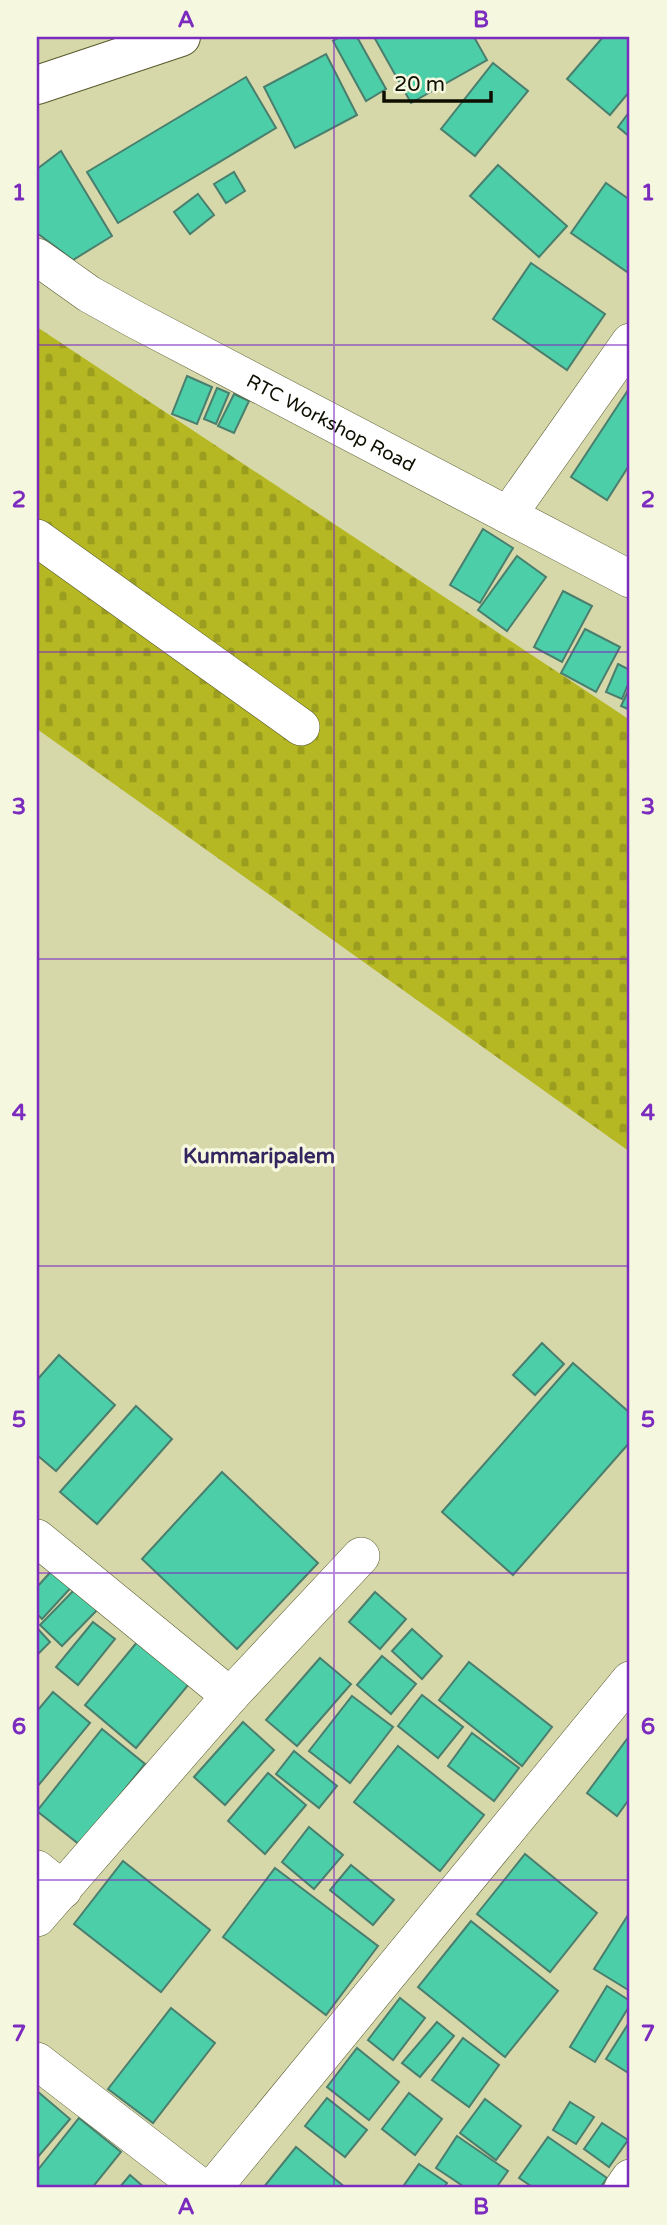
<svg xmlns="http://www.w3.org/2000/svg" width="667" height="2225" viewBox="0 0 667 2225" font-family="'Varela Round',sans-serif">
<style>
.cemetery{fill:url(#cemetery-stones)}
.building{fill:#4ccea9;stroke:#4a7e6d;stroke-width:2}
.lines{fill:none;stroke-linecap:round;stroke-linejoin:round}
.minor-casing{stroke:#57592e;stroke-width:38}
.major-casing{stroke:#57592e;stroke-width:40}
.minor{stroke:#fff;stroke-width:37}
.major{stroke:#fff;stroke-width:38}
.grid{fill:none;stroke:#7b2cbf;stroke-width:2;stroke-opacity:0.55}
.labels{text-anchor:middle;stroke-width:7;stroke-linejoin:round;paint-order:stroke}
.street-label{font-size:19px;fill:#0e0f01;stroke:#f6f7df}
.neighbourhood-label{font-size:21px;font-weight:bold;fill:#332560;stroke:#f6f7df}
.neatline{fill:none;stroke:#7b2cbf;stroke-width:2.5}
.grid-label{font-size:23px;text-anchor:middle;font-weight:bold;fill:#7b2cbf}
</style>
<defs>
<pattern id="cemetery-stones" width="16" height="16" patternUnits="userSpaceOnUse" patternTransform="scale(1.75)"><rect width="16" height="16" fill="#b6b823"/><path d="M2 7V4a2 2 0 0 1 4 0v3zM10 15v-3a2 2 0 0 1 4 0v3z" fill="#9b9d1e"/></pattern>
</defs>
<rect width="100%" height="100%" fill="#d6d8a9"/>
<!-- cemetery -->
<polygon class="cemetery" points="37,327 630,720 630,1152 37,729"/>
<!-- building -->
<g class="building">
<polygon points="340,37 357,37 386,89 366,101 333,41"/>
<polygon points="374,37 474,37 487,60 411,103"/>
<polygon points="603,37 630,37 630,91 610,115 567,79"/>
<polygon points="326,54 357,115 295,148 264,87"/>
<polygon points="493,63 528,91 475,156 441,129"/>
<polygon points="246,77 276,128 118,223 87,172"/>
<polygon points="630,111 630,137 618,127"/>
<polygon points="61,151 112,236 73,260 37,233 37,169"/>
<polygon points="498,165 567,226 539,257 470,196"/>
<polygon points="234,172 245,191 226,203 214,184"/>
<polygon points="606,183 630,200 630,274 571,233"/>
<polygon points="198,194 214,215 190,234 174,212"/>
<polygon points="531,263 605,314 567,370 493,319"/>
<polygon points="187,376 212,387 197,424 172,414"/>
<polygon points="630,387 630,464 607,500 571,477"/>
<polygon points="217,388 229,393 216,424 204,419"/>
<polygon points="234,394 249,401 234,433 218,426"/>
<polygon points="483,529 513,548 480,603 450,585"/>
<polygon points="517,556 546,577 507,631 478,610"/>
<polygon points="563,591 592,606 562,662 534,647"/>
<polygon points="585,629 620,647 596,692 561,673"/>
<polygon points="618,664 630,670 630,680 622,699 606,692"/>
<polygon points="630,687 630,710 621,706"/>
<polygon points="542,1343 564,1364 535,1395 513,1375"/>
<polygon points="59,1355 115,1405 56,1471 37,1455 37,1380"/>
<polygon points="573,1363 630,1413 630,1442 513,1575 442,1512"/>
<polygon points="136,1406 172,1439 97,1524 60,1492"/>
<polygon points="222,1472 318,1563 237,1649 142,1559"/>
<polygon points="57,1565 76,1582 42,1619 37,1614 37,1587"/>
<polygon points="80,1584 102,1605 62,1646 40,1625"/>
<polygon points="375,1592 406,1619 380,1649 349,1622"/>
<polygon points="93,1622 115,1639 78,1685 56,1667"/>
<polygon points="37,1628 50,1642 37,1655"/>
<polygon points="412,1629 442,1656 422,1679 392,1651"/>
<polygon points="143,1635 194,1678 136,1748 85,1705"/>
<polygon points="382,1656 416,1684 391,1714 357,1685"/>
<polygon points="320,1658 351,1684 297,1746 266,1720"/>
<polygon points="469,1662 552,1727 522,1766 439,1700"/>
<polygon points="53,1692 90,1723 37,1787 37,1711"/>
<polygon points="422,1695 463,1727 438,1758 398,1726"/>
<polygon points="352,1696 393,1727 350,1783 309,1751"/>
<polygon points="243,1722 274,1750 225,1805 194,1777"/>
<polygon points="102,1729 145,1764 80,1845 37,1811"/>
<polygon points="472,1733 519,1768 494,1801 448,1766"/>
<polygon points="630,1735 630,1798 617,1816 587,1793"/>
<polygon points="398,1746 484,1815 440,1871 354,1802"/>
<polygon points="294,1751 337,1786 319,1808 276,1774"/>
<polygon points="268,1773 306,1805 265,1854 228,1821"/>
<polygon points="309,1827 343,1855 314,1889 282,1862"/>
<polygon points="525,1854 597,1913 550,1972 477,1914"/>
<polygon points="123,1861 210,1930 161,1992 74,1924"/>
<polygon points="351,1865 394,1900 373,1925 330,1890"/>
<polygon points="275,1868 378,1946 326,2015 223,1937"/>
<polygon points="628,1915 630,1917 630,1991 594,1969"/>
<polygon points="471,1921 558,1991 505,2057 418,1987"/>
<polygon points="607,1986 630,2001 630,2005 595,2062 570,2047"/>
<polygon points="400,1998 425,2018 393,2060 368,2040"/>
<polygon points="171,2008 215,2043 153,2123 108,2089"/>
<polygon points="630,2021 630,2074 606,2059"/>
<polygon points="437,2022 454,2036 420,2077 402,2063"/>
<polygon points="463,2038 499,2065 469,2107 432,2080"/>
<polygon points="357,2048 399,2082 369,2120 327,2087"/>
<polygon points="37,2091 70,2119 37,2158"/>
<polygon points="409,2093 442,2119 415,2155 382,2129"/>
<polygon points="327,2098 367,2130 345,2157 305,2126"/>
<polygon points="485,2099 521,2126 496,2160 460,2133"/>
<polygon points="570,2102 594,2117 576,2144 553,2130"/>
<polygon points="79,2118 121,2152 92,2188 37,2188 37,2171"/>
<polygon points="602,2123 628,2140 609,2167 584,2149"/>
<polygon points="457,2136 508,2171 496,2188 466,2188 436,2168"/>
<polygon points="548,2137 607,2178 600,2188 534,2188 519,2178"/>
<polygon points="296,2147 346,2188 263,2188"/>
<polygon points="419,2164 447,2183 444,2188 402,2188"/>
<polygon points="130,2175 145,2188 119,2188"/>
</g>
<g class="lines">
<!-- minor casing -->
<g class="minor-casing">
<g id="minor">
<path id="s1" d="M37,257L89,294L134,319L630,579"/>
<polyline points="508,515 630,342"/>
<polyline points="37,538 301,727"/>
<polyline points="37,1538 230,1696"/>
<polyline points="37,1869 63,1890"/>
<polyline points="37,1918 230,1696 361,1556"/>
<polyline points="37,2061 202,2188"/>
<polyline points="213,2188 630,1680"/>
<polyline points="623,2188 630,2178"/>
</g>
</g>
<!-- major casing -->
<g class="major-casing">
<polyline id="major" points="37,85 181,37"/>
</g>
<!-- minor -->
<use href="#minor" class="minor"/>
<!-- major -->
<use href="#major" class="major"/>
</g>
<!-- grid -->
<path class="grid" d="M334,37V2188M37,345H630M37,652H630M37,959H630M37,1266H630M37,1573H630M37,1880H630"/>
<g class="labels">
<!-- street labels -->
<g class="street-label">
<text dy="7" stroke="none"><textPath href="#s1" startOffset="338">RTC Workshop Road</textPath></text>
</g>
<!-- neighbourhood labels -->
<g class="neighbourhood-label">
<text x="259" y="1163">Kummaripalem</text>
</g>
</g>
<!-- border -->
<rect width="667" height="2225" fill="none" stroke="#f6f7df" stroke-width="77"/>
<!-- scale -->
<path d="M384 91v10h107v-10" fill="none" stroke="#0e0f01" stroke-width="3.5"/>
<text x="394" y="91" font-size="21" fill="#0e0f01" stroke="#f6f7df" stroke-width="5" paint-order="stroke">20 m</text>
<rect x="38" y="38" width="590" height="2148" class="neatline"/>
<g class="grid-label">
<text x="186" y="27">A</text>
<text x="481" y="27">B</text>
<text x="19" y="200">1</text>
<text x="648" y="200">1</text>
<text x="19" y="507">2</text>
<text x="648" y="507">2</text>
<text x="19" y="814">3</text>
<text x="648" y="814">3</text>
<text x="19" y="1120">4</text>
<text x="648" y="1120">4</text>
<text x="19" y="1427">5</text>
<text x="648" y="1427">5</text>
<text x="19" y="1734">6</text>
<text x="648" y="1734">6</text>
<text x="19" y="2041">7</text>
<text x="648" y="2041">7</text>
<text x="186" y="2214">A</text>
<text x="481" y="2214">B</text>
</g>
</svg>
